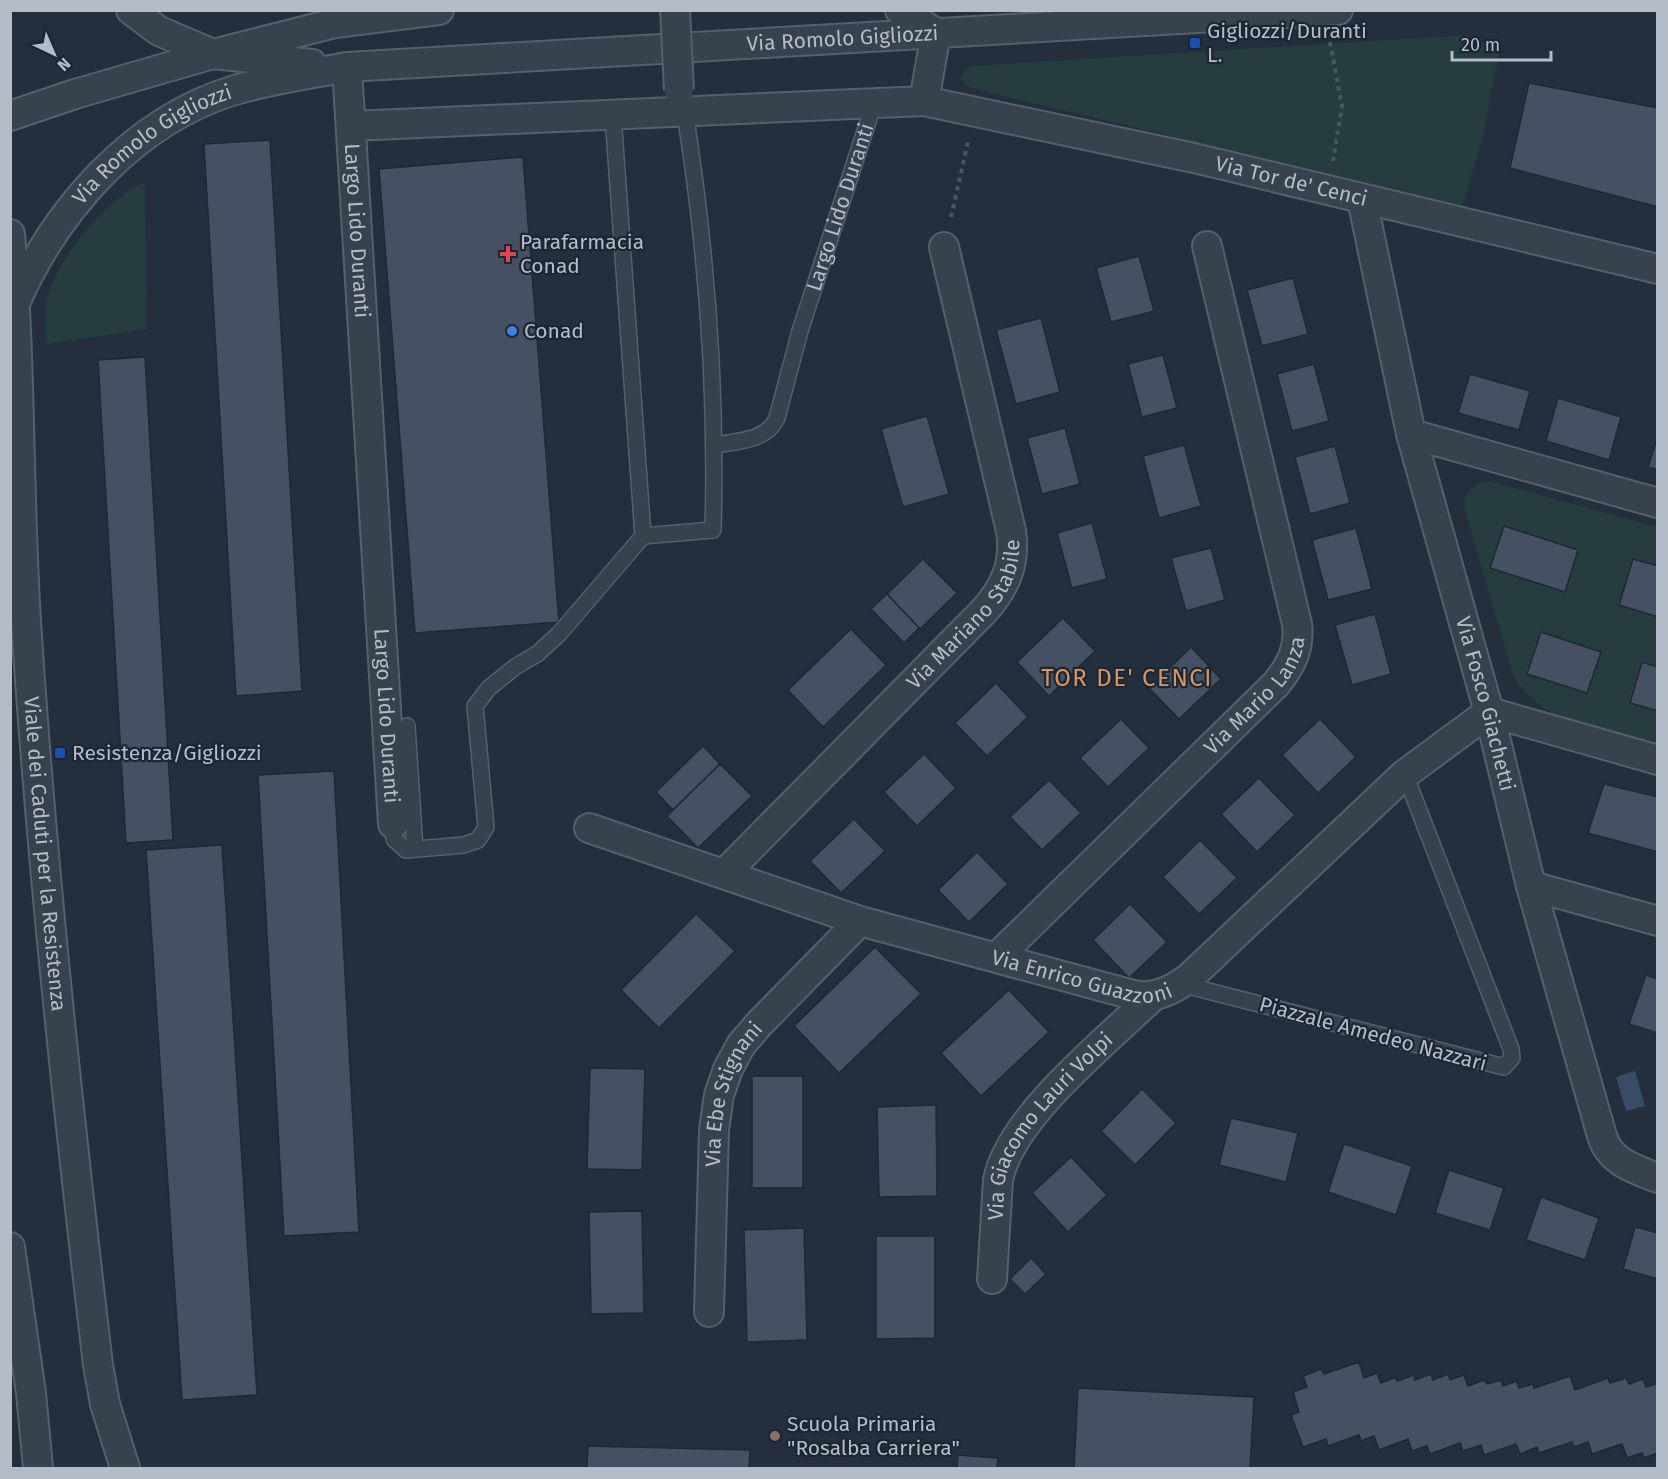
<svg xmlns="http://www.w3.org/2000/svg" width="1668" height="1479" viewBox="0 0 1668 1479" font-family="'Fira Sans',sans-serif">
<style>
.green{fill:#263c3f}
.water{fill:#394c67}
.building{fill:#455162;stroke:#1f2835;stroke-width:1.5}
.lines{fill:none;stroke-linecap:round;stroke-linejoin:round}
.service-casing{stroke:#565f6c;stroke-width:18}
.minor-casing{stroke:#565f6c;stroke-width:32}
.path{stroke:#44595c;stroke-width:4;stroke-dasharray:4.5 4.5;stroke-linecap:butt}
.service{stroke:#38414e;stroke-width:15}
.minor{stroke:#38414e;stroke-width:28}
.minor-bridge-casing{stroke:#565f6c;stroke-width:32;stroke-linecap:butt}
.minor-bridge{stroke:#38414e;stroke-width:28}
.transit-dot{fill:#1a4fb4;stroke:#1d2633;stroke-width:2}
.health-dot{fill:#e0444e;stroke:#1d2633;stroke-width:2}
.shop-dot{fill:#3f7fe0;stroke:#1d2633;stroke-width:2}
.education-dot{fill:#8d6e63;stroke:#1d2633;stroke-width:2}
.labels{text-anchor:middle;stroke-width:4.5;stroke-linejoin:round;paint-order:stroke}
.poi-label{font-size:21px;fill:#b4bcc9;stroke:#1d2633;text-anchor:start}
.street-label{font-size:21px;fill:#b4bcc9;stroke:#1d2633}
.quarter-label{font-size:24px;letter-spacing:1.5px;fill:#d59563;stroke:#1d2633}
</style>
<rect width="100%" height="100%" fill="#242f3e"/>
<!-- green -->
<g class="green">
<polygon points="1468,35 1499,53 1483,136 1462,207 968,87 960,79 966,69 973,66"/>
<path d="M145,183L147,329L47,344C45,326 44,310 49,293C58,259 111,193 145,183Z"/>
<path d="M1489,481L1657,527V750C1606,733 1541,725 1513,675L1464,506L1466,494L1477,484Z"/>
</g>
<!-- water -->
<polygon class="water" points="1635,1071 1645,1106 1626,1111 1616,1077"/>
<!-- building -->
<g class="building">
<polygon points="1529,83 1658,108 1658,207 1510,168"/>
<polygon points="270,140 302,691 236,696 204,144"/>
<polygon points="523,157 559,622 415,633 379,169"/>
<polygon points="1139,256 1154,311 1111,322 1096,268"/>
<polygon points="1293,278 1308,334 1262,346 1247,290"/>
<polygon points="1041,318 1060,392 1016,404 996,330"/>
<polygon points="1163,355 1177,408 1142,417 1128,364"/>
<polygon points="145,357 173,840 126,843 98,360"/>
<polygon points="1314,364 1329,421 1292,431 1277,374"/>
<polygon points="1470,374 1530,391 1519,430 1458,413"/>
<polygon points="1558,398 1621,417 1609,460 1546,441"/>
<polygon points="927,416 949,494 903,507 881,429"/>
<polygon points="1065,428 1080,484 1042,494 1027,438"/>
<polygon points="1658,436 1658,470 1648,467"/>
<polygon points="1184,445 1201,506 1159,518 1143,456"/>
<polygon points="1335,446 1350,503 1310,514 1295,457"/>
<polygon points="1092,523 1107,579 1072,588 1057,533"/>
<polygon points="1504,526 1578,550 1565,592 1490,568"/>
<polygon points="1356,528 1372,589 1328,600 1312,540"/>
<polygon points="1211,548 1225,600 1186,611 1171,558"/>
<polygon points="923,559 957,593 920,629 887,594"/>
<polygon points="1633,559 1658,566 1658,617 1619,605"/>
<polygon points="887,594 919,628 904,643 871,609"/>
<polygon points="1375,614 1391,674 1352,685 1335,625"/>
<polygon points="1063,618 1095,651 1049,696 1017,662"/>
<polygon points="851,629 886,665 823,727 788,690"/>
<polygon points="1541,632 1601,652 1587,693 1527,674"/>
<polygon points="1191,647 1221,679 1179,719 1149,688"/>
<polygon points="1642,662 1658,667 1658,711 1630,703"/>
<polygon points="996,683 1028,717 987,756 955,723"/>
<polygon points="1121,719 1149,748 1108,787 1080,758"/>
<polygon points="1320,719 1356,757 1318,793 1282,755"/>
<polygon points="703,746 720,764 673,810 656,792"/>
<polygon points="924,754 956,788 917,826 884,792"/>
<polygon points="720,764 752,796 698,848 667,816"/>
<polygon points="334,771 359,1232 284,1236 258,775"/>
<polygon points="1259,778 1295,815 1257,852 1221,814"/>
<polygon points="1049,780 1081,813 1042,850 1010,817"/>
<polygon points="1604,784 1658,797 1658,852 1588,833"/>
<polygon points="854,819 885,851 841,893 810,861"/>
<polygon points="1200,840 1237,878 1199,914 1163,877"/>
<polygon points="222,845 257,1395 182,1400 146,850"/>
<polygon points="977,852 1008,884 969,922 938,890"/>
<polygon points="1130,904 1167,942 1129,978 1093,940"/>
<polygon points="696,914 735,951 659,1028 621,990"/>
<polygon points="875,947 921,994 839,1073 794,1026"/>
<polygon points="1646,975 1658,979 1658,1033 1629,1024"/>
<polygon points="1009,990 1049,1032 981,1096 941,1053"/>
<polygon points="590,1068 645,1069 642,1170 587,1169"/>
<rect x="752" y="1076" width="51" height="112"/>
<polygon points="1142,1089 1176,1123 1135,1165 1101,1131"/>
<polygon points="936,1105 937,1196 879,1197 877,1107"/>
<polygon points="1231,1118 1298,1133 1286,1182 1219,1165"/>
<polygon points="1344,1144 1412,1166 1396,1215 1328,1192"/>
<polygon points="1071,1157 1107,1195 1068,1232 1032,1193"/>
<polygon points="1449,1170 1504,1188 1490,1230 1435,1213"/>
<polygon points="1541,1197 1599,1218 1585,1260 1526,1240"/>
<polygon points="642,1211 644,1313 591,1314 589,1212"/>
<polygon points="1635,1227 1658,1233 1658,1279 1623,1269"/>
<polygon points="804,1228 807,1340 747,1342 744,1230"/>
<polygon points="876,1236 935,1236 935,1338 876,1339"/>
<polygon points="1031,1258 1046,1274 1025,1294 1010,1279"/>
<polygon points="1359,1362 1364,1378 1377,1373 1381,1383 1396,1377 1397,1381 1414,1375 1415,1380 1431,1374 1433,1380 1448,1374 1450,1380 1464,1375 1468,1386 1484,1380 1487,1384 1501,1380 1503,1386 1517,1381 1519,1388 1533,1384 1534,1388 1570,1376 1575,1390 1608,1378 1610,1383 1626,1378 1629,1384 1643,1379 1646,1387 1658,1383 1658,1453 1644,1458 1642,1453 1627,1458 1622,1444 1592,1454 1588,1442 1574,1447 1572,1442 1539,1453 1537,1447 1520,1454 1516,1444 1484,1455 1481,1445 1463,1451 1460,1443 1430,1454 1427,1446 1412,1451 1408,1439 1379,1450 1374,1436 1361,1441 1359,1435 1328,1446 1326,1439 1303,1447 1291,1415 1299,1412 1293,1392 1307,1387 1303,1376 1321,1369 1324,1374"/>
<polygon points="1078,1388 1254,1397 1250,1468 1074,1468"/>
<polygon points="588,1446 750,1450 749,1468 587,1468"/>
<polygon points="958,1455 998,1458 997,1468 957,1468"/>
</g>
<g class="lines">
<!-- service casing -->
<g class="service-casing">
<g id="service">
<path id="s1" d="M716,445C737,441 767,441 777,418L800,331L874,103"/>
<path d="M643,536L713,530C717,390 707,252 685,113"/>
<polyline points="407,726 415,849"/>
<polyline points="393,824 394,839 406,850 464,845 478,840 486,827 475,706 489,688 515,667 537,654 559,634 643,536 613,116"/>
<polyline points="1181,984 1504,1067 1512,1058 1511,1049 1405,774"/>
</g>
</g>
<!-- minor casing -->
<g class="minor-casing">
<g id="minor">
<polyline points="131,10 159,31 213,54 312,64"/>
<polyline points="900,10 936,33"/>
<path id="s2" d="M347,67L393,824"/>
<path id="s3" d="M924,101L1194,158L1658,269"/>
<polyline points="10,116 75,94 213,54 335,23 439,10"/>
<polyline points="352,126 924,101 936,33"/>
<path id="s4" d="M1362,199L1411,434L1489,712L1531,886L1602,1136C1610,1162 1634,1169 1658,1178"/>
<path id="s5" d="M10,234C21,363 18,492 26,621C42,870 69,1118 98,1365L105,1404L125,1468"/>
<path id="s6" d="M16,301C57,208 135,120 235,90C272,79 310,74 347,67L1338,10"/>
<polyline points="1411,434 1658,503"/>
<path id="s7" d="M589,828L860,921L1133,995C1155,999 1171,991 1189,978L1405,774L1489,712L1658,760"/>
<path id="s8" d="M724,874L983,612C1005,588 1016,564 1011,531L944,247"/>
<polyline points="1531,886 1658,921"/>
<path id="s9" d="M997,957L1276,684C1291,666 1300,648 1297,624L1207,246"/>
<polyline points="10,1247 31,1393 38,1468"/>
<path id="s10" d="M992,1279L998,1180C1010,1117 1107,1041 1153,996"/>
<path id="s11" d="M709,1312L714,1130L719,1095L728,1069L741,1045L759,1024L860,921"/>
</g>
</g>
<!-- path -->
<g class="path">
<polyline points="1330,42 1342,106 1333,161"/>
<polyline points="951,217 968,142"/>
</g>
<!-- service -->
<use href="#service" class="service"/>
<!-- minor -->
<use href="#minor" class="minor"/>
<!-- minor-bridge casing -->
<g class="minor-bridge-casing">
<polyline id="minor-bridge" points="675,10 679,90"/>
</g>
<!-- minor-bridge -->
<use href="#minor-bridge" class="minor-bridge"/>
</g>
<!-- markers -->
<g class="transit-dot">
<rect x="1189" y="37" width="12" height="12" rx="3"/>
<rect x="54" y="747" width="12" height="12" rx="3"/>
</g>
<path class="health-dot" d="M505 245h6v6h6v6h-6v6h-6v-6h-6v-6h6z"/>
<circle class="shop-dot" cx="512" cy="331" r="6"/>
<circle class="education-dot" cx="775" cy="1436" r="6"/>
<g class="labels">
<!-- poi labels -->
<g class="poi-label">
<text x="1207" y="38">Gigliozzi/Duranti<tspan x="1207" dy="24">L.</tspan></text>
<text x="520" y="249">Parafarmacia<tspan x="520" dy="24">Conad</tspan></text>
<text x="524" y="338">Conad</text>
<text x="72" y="760">Resistenza/Gigliozzi</text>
<text x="787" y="1431">Scuola Primaria<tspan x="787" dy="24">"Rosalba Carriera"</tspan></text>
</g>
<!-- street labels -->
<g class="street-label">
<text dy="7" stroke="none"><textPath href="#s6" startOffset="924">Via Romolo Gigliozzi</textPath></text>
<text dy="7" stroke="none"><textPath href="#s6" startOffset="213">Via Romolo Gigliozzi</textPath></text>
<text dy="7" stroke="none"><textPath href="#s3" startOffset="376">Via Tor de' Cenci</textPath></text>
<text dy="7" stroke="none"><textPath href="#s1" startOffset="290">Largo Lido Duranti</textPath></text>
<text dy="7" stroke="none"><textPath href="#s2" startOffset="164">Largo Lido Duranti</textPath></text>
<text dy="7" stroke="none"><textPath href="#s8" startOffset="357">Via Mariano Stabile</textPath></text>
<text dy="7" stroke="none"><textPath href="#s9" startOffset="369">Via Mario Lanza</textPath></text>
<text dy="7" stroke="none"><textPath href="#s4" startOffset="520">Via Fosco Giachetti</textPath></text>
<text dy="7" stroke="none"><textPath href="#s2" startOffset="650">Largo Lido Duranti</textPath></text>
<text dy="7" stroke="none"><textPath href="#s5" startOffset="621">Viale dei Caduti per la Resistenza</textPath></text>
<text dy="7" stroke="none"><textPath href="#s7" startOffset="516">Via Enrico Guazzoni</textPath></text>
<text transform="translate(1373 1034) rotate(15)" y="7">Piazzale Amedeo Nazzari</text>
<text dy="7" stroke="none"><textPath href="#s11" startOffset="222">Via Ebe Stignani</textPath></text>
<text dy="7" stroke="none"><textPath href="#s10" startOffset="171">Via Giacomo Lauri Volpi</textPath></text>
</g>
<!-- quarter labels -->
<g class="quarter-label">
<text x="1127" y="686">TOR DE' CENCI</text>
</g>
</g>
<!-- border -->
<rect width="1668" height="1479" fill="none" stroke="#b4bcc9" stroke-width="24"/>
<!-- north arrow -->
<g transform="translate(54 54) rotate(136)" stroke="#1d2633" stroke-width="4.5" paint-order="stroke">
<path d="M0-4.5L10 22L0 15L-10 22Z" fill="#b4bcc9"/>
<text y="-9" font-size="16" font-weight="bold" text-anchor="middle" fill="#b4bcc9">N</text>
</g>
<!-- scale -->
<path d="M1452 51v9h99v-9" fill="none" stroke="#b4bcc9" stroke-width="3"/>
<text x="1461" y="51" font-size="18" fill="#b4bcc9" stroke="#1d2633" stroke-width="4.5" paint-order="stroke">20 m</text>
</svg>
